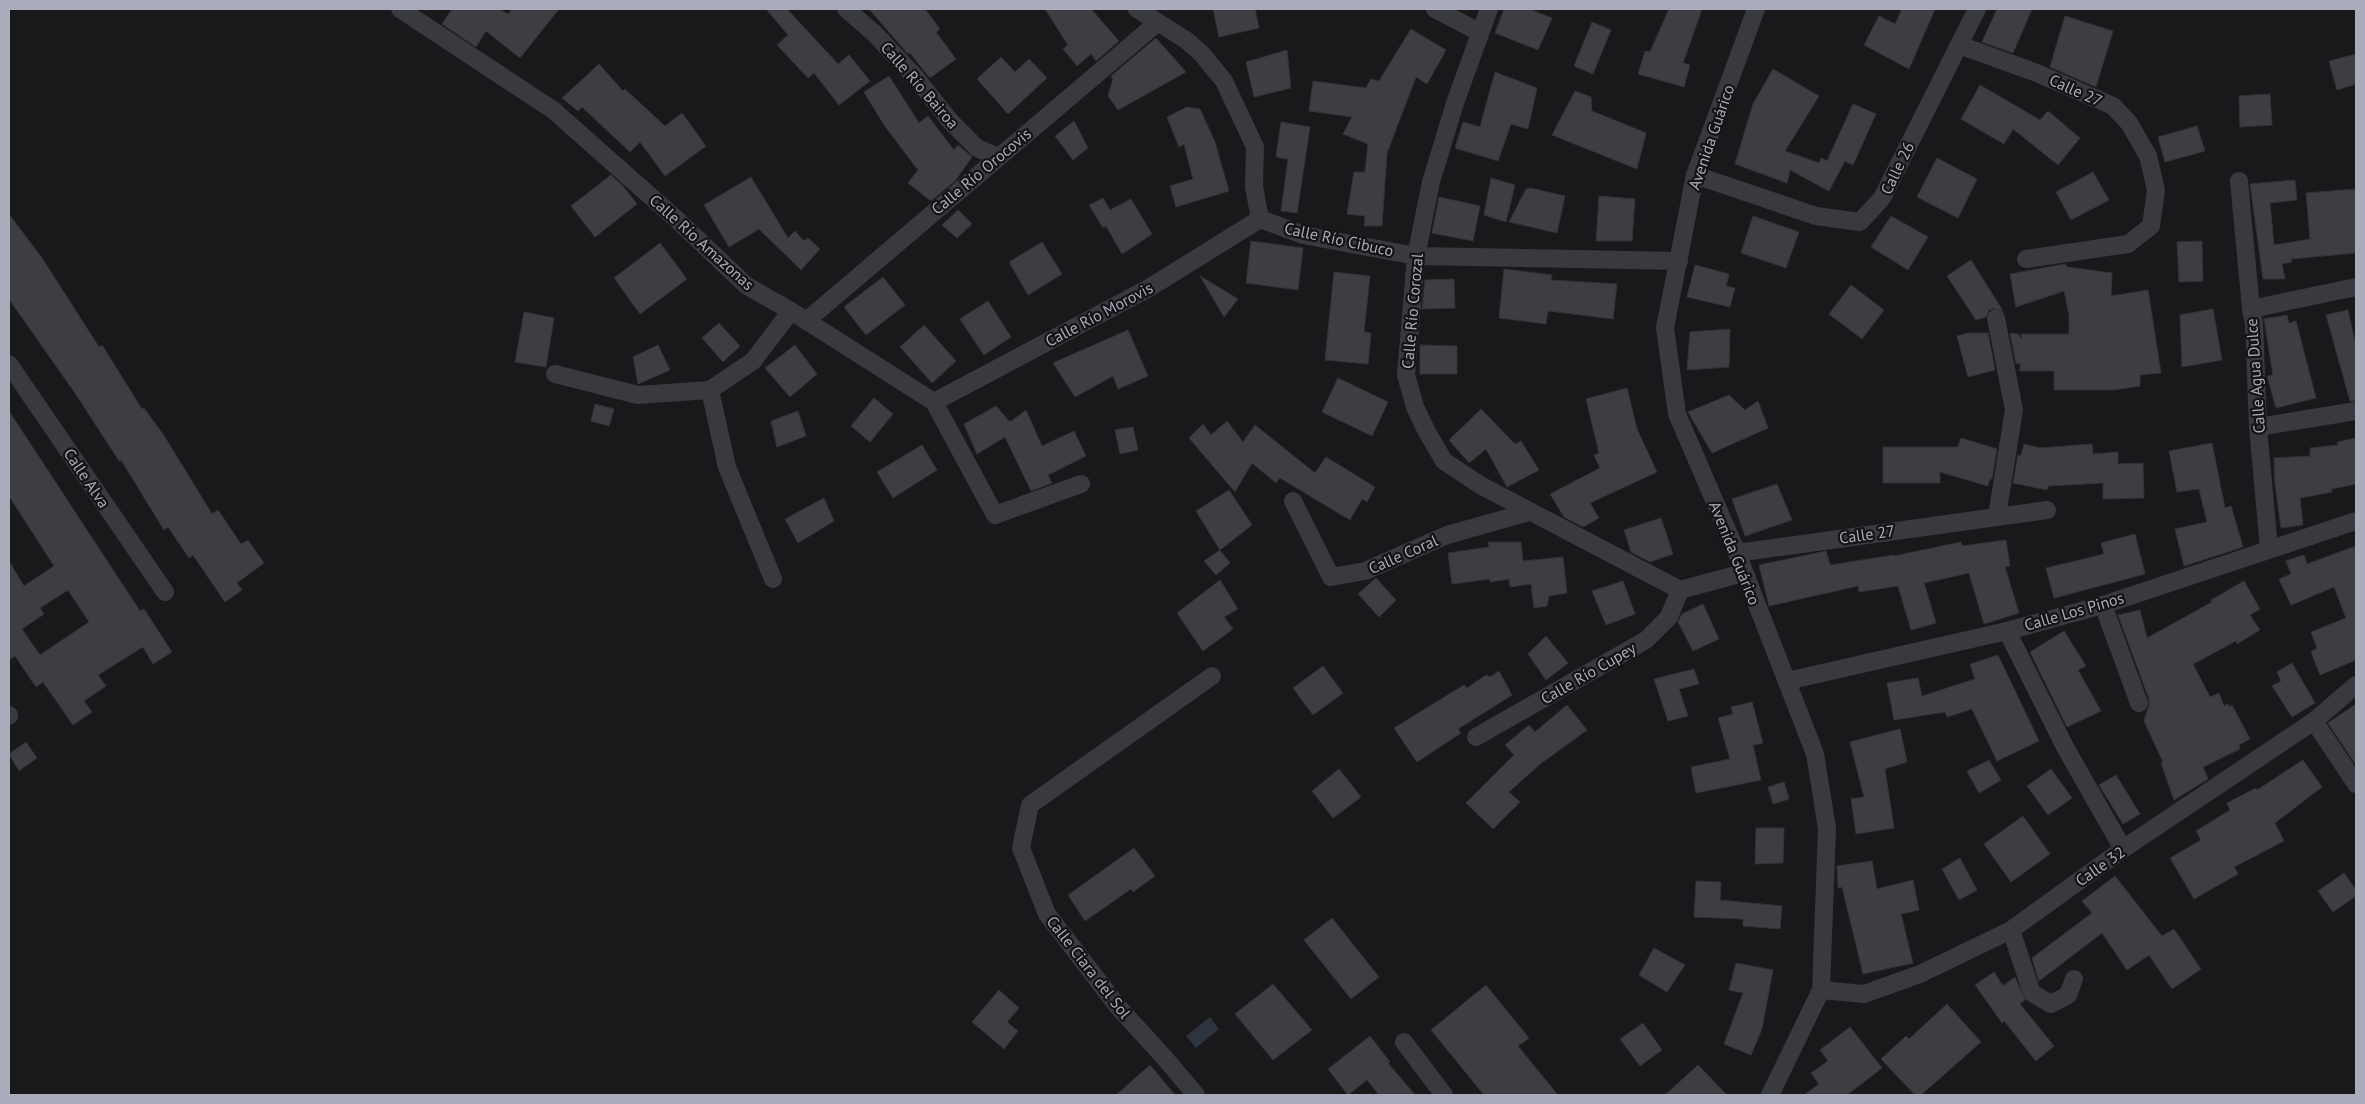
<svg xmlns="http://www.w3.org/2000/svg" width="2365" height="1104" viewBox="0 0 2365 1104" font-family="'PT Sans',sans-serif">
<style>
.water{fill:#2d333f}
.building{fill:#3e3d42;stroke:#333236;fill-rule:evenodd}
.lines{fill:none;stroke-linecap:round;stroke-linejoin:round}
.minor{stroke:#393940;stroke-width:18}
.labels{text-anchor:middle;stroke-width:4.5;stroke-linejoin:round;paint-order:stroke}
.street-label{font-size:16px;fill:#aaabbb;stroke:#141315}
</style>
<rect width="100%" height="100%" fill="#19181a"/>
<!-- water -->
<polygon class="water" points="1210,1017 1219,1029 1196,1048 1186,1036"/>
<!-- building -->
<g class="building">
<polygon points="452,9 499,9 508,14 512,9 559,9 520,58 486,31 476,47 442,24"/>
<polygon points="766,9 787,9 838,64 849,55 870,81 839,105 814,73 808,78 777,45 788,35"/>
<polygon points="869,9 925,9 940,29 936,32 956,59 930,78 910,53 908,54"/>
<polygon points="1045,9 1091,9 1119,41 1096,61 1091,54 1077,66 1063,49 1068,45"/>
<polygon points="1213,9 1255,9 1259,28 1219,37"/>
<polygon points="1504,9 1529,9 1552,18 1538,50 1495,33"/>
<polygon points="1669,9 1702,9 1683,63 1690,65 1684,87 1638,74 1645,51 1650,52"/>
<polygon points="1902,9 1935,9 1909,69 1864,45 1879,16 1895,24"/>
<polygon points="1997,9 2032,9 2013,53 1982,42"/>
<polygon points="2065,16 2113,31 2096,87 2050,67"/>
<polygon points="1592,22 1611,30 1593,74 1574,66"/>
<polygon points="1411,29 1446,50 1427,84 1416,77 1387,153 1382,226 1364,226 1365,216 1347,214 1354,172 1365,172 1368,144 1343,134 1352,117 1309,111 1313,81 1366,88 1371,79 1379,81"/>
<polygon points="1156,38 1186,72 1118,110 1108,96 1113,79 1111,76"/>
<polygon points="1287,50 1291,88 1254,97 1246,62"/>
<polygon points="2356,54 2356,84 2337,90 2329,61"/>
<polygon points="1001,57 1015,72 1029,59 1047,78 1008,114 977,79"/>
<polygon points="599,64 623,91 625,89 665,126 682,113 706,146 665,176 640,142 630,152 582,107 578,111 562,98"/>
<polygon points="1773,69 1819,96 1785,151 1819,163 1821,158 1827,161 1853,104 1876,114 1853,165 1845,161 1829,191 1790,170 1787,183 1735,164 1753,104"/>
<polygon points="1495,72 1537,88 1528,129 1511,124 1498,161 1455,148 1463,122 1480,127"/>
<polygon points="889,76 919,123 928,116 954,150 958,145 972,157 955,181 931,201 908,183 918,170 884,125 864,92"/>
<polygon points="1980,85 2040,120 2048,111 2080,138 2058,165 2013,129 2004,144 1961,119"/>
<polygon points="1575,91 1591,97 1592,111 1646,133 1637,169 1552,135"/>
<polygon points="2270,94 2272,125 2240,127 2239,96"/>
<polygon points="1187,107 1200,109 1215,142 1229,191 1176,207 1170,186 1193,179 1184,144 1179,147 1167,117"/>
<polygon points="1074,121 1088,148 1073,160 1055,136"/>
<polygon points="1281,122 1310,127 1297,213 1281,211 1288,159 1276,157"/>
<polygon points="2197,126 2205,151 2165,162 2158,137"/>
<polygon points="1937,158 1977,179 1958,218 1917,197"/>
<polygon points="2093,172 2109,200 2071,220 2056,192"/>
<polygon points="611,175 623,186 637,204 595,237 571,206"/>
<polygon points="751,177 788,238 795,231 804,241 808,238 820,249 801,270 759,229 729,247 704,205"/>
<polygon points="1491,178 1515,185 1506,222 1484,215"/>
<polygon points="2295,180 2297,200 2270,203 2274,245 2310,239 2306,193 2356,189 2356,253 2291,259 2292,262 2282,264 2285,279 2263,279 2250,184"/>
<polygon points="1530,188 1565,196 1557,233 1509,222 1526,189"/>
<polygon points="1599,196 1635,199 1632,241 1596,241"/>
<polygon points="1439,197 1480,206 1473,241 1432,233"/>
<polygon points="1103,198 1110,210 1131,199 1152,234 1122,254 1106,226 1103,228 1089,205"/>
<polygon points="958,210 972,224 957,238 942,225"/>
<polygon points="9,214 42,258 99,347 102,345 142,409 144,408 165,437 212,514 218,510 241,544 248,540 264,563 237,583 242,590 225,602 193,555 189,558 168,527 164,530 121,460 119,461 77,396 9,299"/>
<polygon points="1753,216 1799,232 1786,268 1741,253"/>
<polygon points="1891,216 1928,237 1908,270 1871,247"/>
<polygon points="1251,241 1303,248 1298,290 1246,283"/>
<polygon points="2202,241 2203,281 2179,282 2177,242"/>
<polygon points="1042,242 1062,274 1028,295 1009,262"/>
<polygon points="660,243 687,279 640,314 614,278"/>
<polygon points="1971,260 2003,311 1994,308 1989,310 1986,317 1976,320 1947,276"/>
<polygon points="2065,264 2067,267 2112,273 2111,296 2148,290 2161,373 2140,375 2140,386 2114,390 2054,390 2054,371 2020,371 2020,363 2016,364 2010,333 2018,334 2022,339 2021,334 2069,334 2069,315 2064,291 2016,307 2010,274"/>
<polygon points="1695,265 1729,274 1726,286 1735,288 1730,307 1687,297"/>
<polygon points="1504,269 1552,275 1551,280 1617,284 1613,319 1548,311 1546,324 1499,318"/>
<polygon points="1334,272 1370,276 1364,332 1371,333 1368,364 1325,360"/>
<polygon points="1200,276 1238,299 1224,317"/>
<polygon points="883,277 905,305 866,335 844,307"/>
<polygon points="1454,279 1455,308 1422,309 1425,280"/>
<polygon points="1851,285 1884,310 1862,339 1829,314"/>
<polygon points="988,301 1011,337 984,355 960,319"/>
<polygon points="2213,309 2222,360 2182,367 2180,315"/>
<polygon points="2348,310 2356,347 2356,401 2350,401 2326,315"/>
<polygon points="524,312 554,318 546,367 515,362"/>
<polygon points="2287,315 2289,323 2296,321 2316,398 2276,408 2267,376 2273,375 2264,319"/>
<polygon points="719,323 740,346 723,362 702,338"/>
<polygon points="924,325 956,361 932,383 900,347"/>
<polygon points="1730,329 1729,367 1687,370 1690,332"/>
<polygon points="1128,330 1148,376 1118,389 1113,376 1075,397 1053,363"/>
<polygon points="1968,333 1988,333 1995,370 1968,377 1957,336"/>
<polygon points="658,345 670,370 638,384 633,357"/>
<polygon points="795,345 817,374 790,397 765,368"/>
<polygon points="1420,345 1457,346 1457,374 1420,374"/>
<polygon points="1338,378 1388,402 1372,436 1322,412"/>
<polygon points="1627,388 1637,429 1657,472 1590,503 1599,518 1583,527 1564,517 1550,494 1600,468 1594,455 1599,453 1586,399"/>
<polygon points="1729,395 1745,410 1758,401 1768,428 1712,453 1688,412"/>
<polygon points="874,398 893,414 870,442 851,426"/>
<polygon points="595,404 614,409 609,426 591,421"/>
<polygon points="996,406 1010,422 1026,410 1042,446 1074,431 1086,456 1048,475 1052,483 1031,491 1005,437 977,454 964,424"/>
<polygon points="1481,409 1515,444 1521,441 1539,470 1507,487 1486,449 1469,463 1449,440"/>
<path d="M9,411L140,611L144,609L172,652L153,664L143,647L98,675L106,686L84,701L92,712L73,725L43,682L36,687L15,656L9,660V561L24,586L54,566L9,496ZM68,590L89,622L40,655L22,629L44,614L40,608Z"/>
<polygon points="798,411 806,436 777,447 771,421"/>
<polygon points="1227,421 1243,442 1255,425 1315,473 1326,457 1375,487 1367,502 1362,499 1350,520 1280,478 1276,483 1252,463 1235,492 1189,438 1203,424 1211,435"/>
<polygon points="1133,427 1138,450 1120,454 1115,430"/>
<polygon points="1961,438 1997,449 1992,479 1990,479 1988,486 1940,472 1940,483 1883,483 1883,447 1958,447"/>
<polygon points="2356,438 2356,484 2332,489 2332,492 2300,498 2303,525 2281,528 2275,484 2274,458 2310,456 2310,448 2338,445 2337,442"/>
<polygon points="2212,443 2225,508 2231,506 2243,547 2184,566 2175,529 2207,522 2199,489 2177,492 2169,451"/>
<polygon points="2024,444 2041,448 2092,444 2093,454 2118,452 2118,464 2143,463 2144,498 2103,499 2103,483 2048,486 2047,490 2013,483 2018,455 2021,456"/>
<polygon points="922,445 937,470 893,498 877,472"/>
<polygon points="1777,484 1792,520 1745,536 1732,499"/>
<polygon points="1229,490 1252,525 1220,550 1196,511"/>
<polygon points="824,498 834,521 798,543 785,519"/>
<polygon points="1661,518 1673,554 1650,562 1631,552 1624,530"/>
<polygon points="2135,534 2145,574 2054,598 2046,568 2104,554 2101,543"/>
<polygon points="2006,540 2010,566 2005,567 2019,613 1984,624 1969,573 1924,583 1936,623 1911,630 1898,586 1859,592 1858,586 1769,606 1759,565 1826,551 1830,565 1894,555 1894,556 1961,542 1962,546"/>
<polygon points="1488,542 1521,542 1523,561 1563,557 1567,593 1549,596 1547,606 1534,608 1531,584 1510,587 1509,579 1490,582 1490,579 1452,584 1448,553 1489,547"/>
<polygon points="2356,546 2356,660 2320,675 2311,652 2317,648 2311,632 2346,618 2334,587 2291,605 2279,579 2291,574 2286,561 2304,555 2307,564"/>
<polygon points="1220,550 1230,563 1216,575 1204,561"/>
<polygon points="1376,578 1396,600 1379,617 1358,594"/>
<polygon points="1220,580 1238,609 1224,617 1233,629 1203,651 1177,613"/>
<polygon points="1623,581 1635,614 1606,625 1592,591"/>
<polygon points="2244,581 2260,609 2250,615 2260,630 2237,644 2236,641 2193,664 2210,697 2219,693 2224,706 2228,704 2229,707 2232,705 2250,739 2239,745 2240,749 2203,767 2208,779 2174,800 2161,763 2163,762 2144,721 2149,705 2149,699 2118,615 2140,610 2147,638 2212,602 2211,600"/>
<polygon points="1703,604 1719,639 1693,651 1678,622 1682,614"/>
<polygon points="2064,631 2086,666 2078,670 2101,711 2067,727 2030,652"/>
<polygon points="1546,636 1568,663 1546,680 1528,654"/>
<polygon points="1998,655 2039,741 1997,761 1972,709 1947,717 1945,712 1894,720 1887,683 1918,678 1922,696 1975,679 1970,664"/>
<polygon points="2292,663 2315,703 2292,717 2272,686 2281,681 2277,672"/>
<polygon points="1323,666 1343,693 1313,715 1293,688"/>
<polygon points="1694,669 1699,684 1679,689 1688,716 1668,721 1654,679"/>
<polygon points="1499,671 1512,695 1458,729 1461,733 1417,762 1394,728 1464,685 1467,688 1486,675 1490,677"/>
<polygon points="1752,702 1763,743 1753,745 1761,780 1696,793 1691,767 1730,759 1718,718 1733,714 1731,707"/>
<polygon points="2356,704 2356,765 2328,723"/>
<polygon points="1567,705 1587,730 1539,765 1509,792 1520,802 1493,829 1466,803 1514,755 1505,745 1529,725 1535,732"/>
<polygon points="1900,729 1907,762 1885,769 1894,828 1856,834 1851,799 1864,797 1850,742"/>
<polygon points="26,742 37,758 19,771 9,754"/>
<polygon points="1989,760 2001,780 1979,793 1967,771"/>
<polygon points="2303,760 2322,787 2275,823 2284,841 2234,867 2238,874 2194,899 2170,858 2201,840 2196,831 2230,810 2227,803 2256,788 2257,790"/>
<polygon points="1339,769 1361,797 1333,818 1312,791"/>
<polygon points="2051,769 2072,798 2048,815 2027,786"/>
<polygon points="2116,775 2140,814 2123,824 2099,785"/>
<polygon points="1784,782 1789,799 1773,804 1768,787"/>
<polygon points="2023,816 2050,854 2011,882 1984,844"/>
<polygon points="1756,828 1784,828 1783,863 1755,864"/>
<polygon points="1134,848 1155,876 1133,892 1131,889 1085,921 1068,895"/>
<polygon points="1960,858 1977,890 1959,900 1942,869"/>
<polygon points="1872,861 1877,889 1913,880 1919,910 1901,914 1913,963 1863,974 1842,887 1838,888 1837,866"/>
<polygon points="2344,873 2356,890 2356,896 2333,912 2318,891"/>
<polygon points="2115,876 2162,936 2174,929 2201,969 2172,989 2149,955 2127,970 2102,933 2039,981 2032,958 2092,913 2082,901"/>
<polygon points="1696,881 1721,882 1720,900 1782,906 1780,929 1743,926 1743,919 1694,917"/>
<polygon points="1332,918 1379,977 1351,999 1304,940"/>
<polygon points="1654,948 1685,965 1667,992 1639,975"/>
<polygon points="1736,963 1773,970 1762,1029 1751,1055 1724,1044 1743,993 1729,990"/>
<polygon points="1994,972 2003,986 2015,977 2025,1000 2020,1004 2054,1046 2036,1061 2004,1021 2002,1023 1975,985"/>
<polygon points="1273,984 1312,1030 1273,1060 1235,1014"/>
<polygon points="1486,985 1529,1038 1518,1046 1558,1095 1484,1095 1431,1030"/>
<polygon points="999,990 1019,1008 1007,1022 1018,1031 1004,1049 972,1022"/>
<polygon points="1947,1004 1981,1042 1921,1095 1915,1095 1881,1059 1906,1036 1909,1039"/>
<polygon points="1643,1023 1662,1050 1640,1066 1620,1039"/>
<polygon points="1850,1027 1882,1068 1847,1095 1804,1095 1819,1084 1811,1073 1828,1061 1820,1050"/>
<polygon points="1370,1036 1390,1062 1388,1063 1415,1095 1379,1095 1367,1080 1348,1095 1328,1069"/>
<polygon points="1150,1065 1175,1095 1116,1095"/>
<polygon points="1698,1065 1727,1095 1665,1095"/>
</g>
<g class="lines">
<!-- minor -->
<g class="minor">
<polyline points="400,9 553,110 674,217 747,286 791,311 934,402 995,515 1081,484"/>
<polyline points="846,9 874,33 916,78 951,122 977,148 998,157"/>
<polyline points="1137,9 1186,40 1201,53 1224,81 1255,147 1254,187 1260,219 1303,235 1416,256 1679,261"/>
<polyline points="1435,9 1479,32"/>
<polyline points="1489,9 1455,103 1431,182 1416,256 1406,375 1415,407 1427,432 1444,461 1480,485 1680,590 1743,573"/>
<polyline points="1756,9 1695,175 1665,328 1677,414 1737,553 1815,754 1827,828 1821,990 1770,1095"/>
<polyline points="1959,45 2037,73 2113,106 2129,123 2148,156 2156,190 2151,226 2128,244 2026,259"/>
<polyline points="1695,175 1816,216 1860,222 1882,198 1977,9"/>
<polyline points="2239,181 2251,309"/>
<polyline points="1996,318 2014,410 1997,516"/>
<polyline points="806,321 1157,23"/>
<polyline points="9,364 165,592"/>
<polyline points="555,374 638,395 710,390 753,361 791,311"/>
<polyline points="710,390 727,467 773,579"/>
<polyline points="934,402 1149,288 1260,219"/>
<polyline points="2258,427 2356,411"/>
<polyline points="1293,501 1331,577 1365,571 1447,535 1529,512"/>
<polyline points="2269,549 2258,427 2254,323 2251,309 2356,287"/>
<polyline points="1737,553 2047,510"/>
<polyline points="2103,605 2139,703"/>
<polyline points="2007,631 2065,747 2123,849"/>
<polyline points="1787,681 2007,631 2103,605 2356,521"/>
<polyline points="9,715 9,716"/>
<polyline points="2314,721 2356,784"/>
<polyline points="1476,737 1646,640 1669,617 1680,590"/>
<polyline points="2011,930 2032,993 2051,1004 2068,995 2074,979"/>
<polyline points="1821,990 1864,994 1920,974 2011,930 2123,849 2314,721 2356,685"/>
<polyline points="1404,1042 1444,1095"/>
<polyline points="1196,1095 1163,1056 1119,1008 1047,914 1021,848 1030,805 1212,676"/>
</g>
</g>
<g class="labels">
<!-- street labels -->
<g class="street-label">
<text transform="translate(920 85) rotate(49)" y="6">Calle Río Bairoa</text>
<text transform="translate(2076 90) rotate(24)" y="6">Calle 27</text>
<text transform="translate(1711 137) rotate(-71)" y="6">Avenida Guárico</text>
<text transform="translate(1897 168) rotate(-64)" y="6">Calle 26</text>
<text transform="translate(981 171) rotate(-40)" y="6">Calle Río Orocovis</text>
<text transform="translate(1339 239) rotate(12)" y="6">Calle Río Cibuco</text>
<text transform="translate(702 242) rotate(42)" y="6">Calle Río Amazonas</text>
<text transform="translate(1412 311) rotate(-85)" y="6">Calle Río Corozal</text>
<text transform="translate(1099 314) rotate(-28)" y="6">Calle Río Morovis</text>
<text transform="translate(2255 376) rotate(-94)" y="6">Calle Agua Dulce</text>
<text transform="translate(87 478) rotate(56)" y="6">Calle Alva</text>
<text transform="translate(1867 534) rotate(-8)" y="6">Calle 27</text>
<text transform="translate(1735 553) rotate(68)" y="6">Avenida Guárico</text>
<text transform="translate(1403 554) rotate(-24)" y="6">Calle Coral</text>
<text transform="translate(2074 611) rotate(-16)" y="6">Calle Los Pinos</text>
<text transform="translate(1588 673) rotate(-30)" y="6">Calle Río Cupey</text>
<text transform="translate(2100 866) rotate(-35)" y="6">Calle 32</text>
<text transform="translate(1089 967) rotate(52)" y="6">Calle Ciara del Sol</text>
</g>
</g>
<!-- border -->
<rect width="2365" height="1104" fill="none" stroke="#aaabbb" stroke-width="20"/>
</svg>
